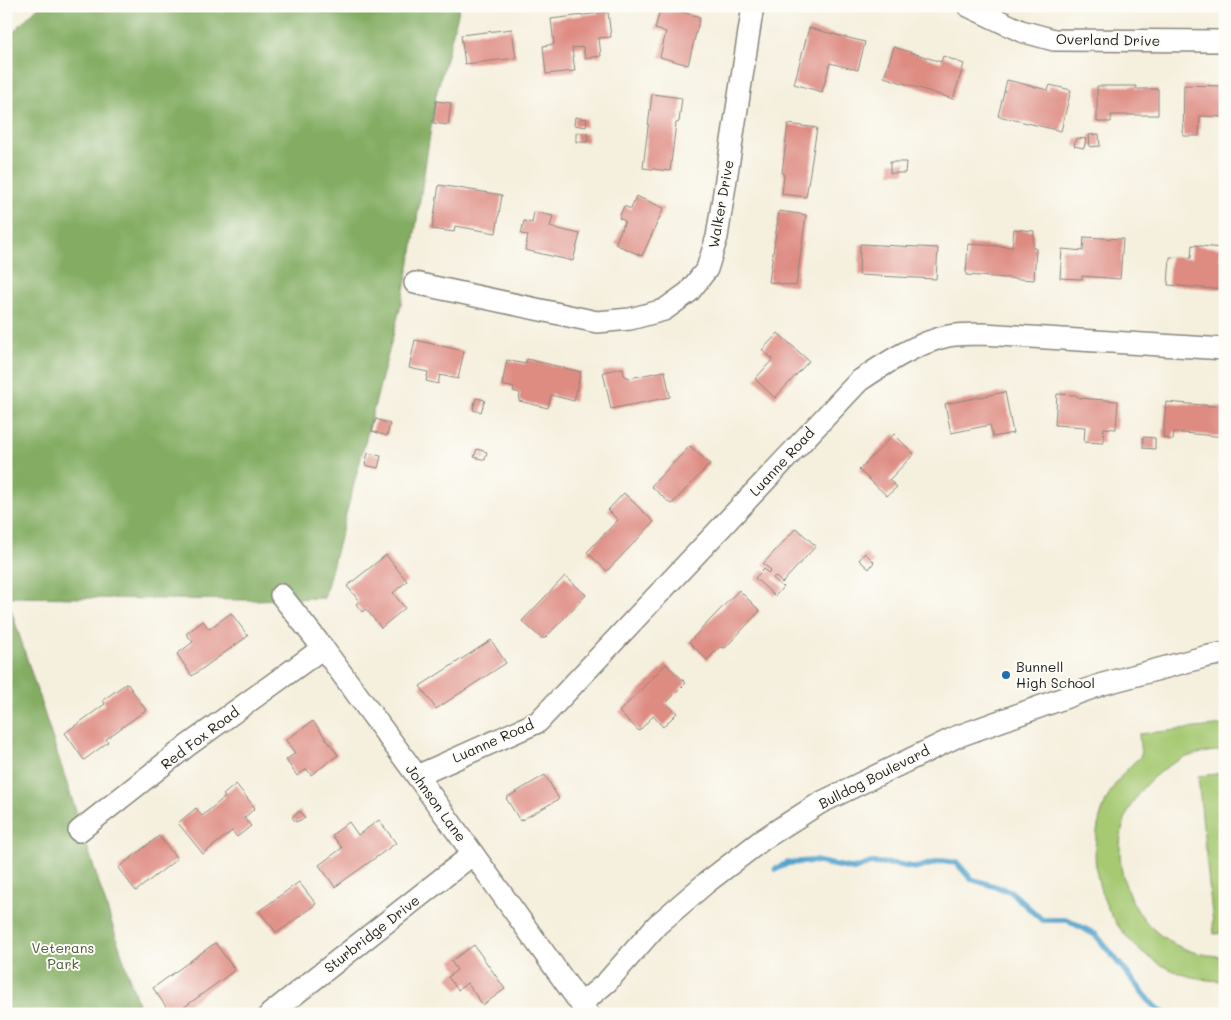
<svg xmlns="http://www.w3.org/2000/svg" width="1231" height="1020" viewBox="0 0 1231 1020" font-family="Mali,sans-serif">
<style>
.green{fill:#a6c972;stroke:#617247}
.forest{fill:#84ad64;stroke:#506440}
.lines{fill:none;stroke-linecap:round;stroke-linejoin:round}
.stream{stroke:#51a3cc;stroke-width:6}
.building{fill:#de8b82}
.minor-casing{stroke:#88867c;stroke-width:24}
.minor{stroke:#fff;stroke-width:21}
.poi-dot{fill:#1f6fb2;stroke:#fdfcf7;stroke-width:2}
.labels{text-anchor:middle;stroke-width:4;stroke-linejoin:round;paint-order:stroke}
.street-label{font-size:14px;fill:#1c1c1c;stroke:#fdfcf7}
.poi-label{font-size:14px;fill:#1c1c1c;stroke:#fdfcf7;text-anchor:start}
.park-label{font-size:14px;fill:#4c593a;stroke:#fdfcf7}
</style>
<rect width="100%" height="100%" fill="#fdfcf7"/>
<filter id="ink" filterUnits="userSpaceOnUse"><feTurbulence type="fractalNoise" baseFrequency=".02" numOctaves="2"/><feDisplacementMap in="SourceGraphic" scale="10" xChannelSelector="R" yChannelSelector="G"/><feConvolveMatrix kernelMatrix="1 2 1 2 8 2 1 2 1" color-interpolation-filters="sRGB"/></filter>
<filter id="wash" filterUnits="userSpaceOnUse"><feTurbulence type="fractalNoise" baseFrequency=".0096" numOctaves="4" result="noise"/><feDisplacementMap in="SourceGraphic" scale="20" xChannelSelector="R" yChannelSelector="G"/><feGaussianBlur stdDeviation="1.12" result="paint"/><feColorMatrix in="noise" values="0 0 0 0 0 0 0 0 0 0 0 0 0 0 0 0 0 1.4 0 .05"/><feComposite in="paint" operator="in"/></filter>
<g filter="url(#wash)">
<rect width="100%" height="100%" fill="#f5efdd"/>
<!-- green -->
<g class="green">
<path d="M1225,725V750C1204,752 1184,755 1167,767C1080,822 1122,958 1225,956V981C1131,981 1069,887 1106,801C1114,783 1127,768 1141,756L1139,734Z"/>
<polygon points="1225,773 1225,933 1214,934 1198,776"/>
</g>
<!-- forest -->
<polygon class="forest" points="39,6 459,6 458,14 436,95 412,252 400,309 324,598 251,600 7,597 141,1014 6,1014 6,39"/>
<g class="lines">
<!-- stream -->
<polyline class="stream" points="776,869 788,863 814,861 854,869 871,863 895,864 917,868 941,861 957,863 971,879 1010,891 1042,920 1068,920 1096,935 1152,1004 1165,1014"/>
</g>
<g id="blocks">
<!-- building -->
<g class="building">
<polygon points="672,9 700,17 688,65 660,57 666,32 655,29 660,10 671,13"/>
<polygon points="608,12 611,37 599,38 601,56 585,58 583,47 572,48 575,71 546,74 543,46 554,44 551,19"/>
<polygon points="809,28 865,42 858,70 830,63 822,92 794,84"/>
<polygon points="512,29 516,58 465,64 461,35"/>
<polygon points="894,47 941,62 943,56 964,64 953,99 884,77"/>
<polygon points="1007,80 1048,90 1050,85 1071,90 1061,131 998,116"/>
<polygon points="1184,85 1225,86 1225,117 1200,116 1199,136 1183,136"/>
<polygon points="1097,86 1136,86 1136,89 1158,89 1158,115 1111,115 1111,122 1097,122"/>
<polygon points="652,94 682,98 679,122 676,123 670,171 643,168"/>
<polygon points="436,101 451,103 448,125 433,123"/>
<polygon points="575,117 587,119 586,127 574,125"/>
<polygon points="788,124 817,128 806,197 782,194 784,175 782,173"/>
<polygon points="576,133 587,133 588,142 576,142"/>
<polygon points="1099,134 1100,146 1090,147 1089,135"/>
<polygon points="1076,138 1086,139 1084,148 1074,146"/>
<polygon points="890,162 906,162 905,173 890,173"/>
<polygon points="439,185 502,195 496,233 455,226 454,232 432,229"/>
<polygon points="636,196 664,208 642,256 615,244 625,221 619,218 624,206 631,209"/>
<polygon points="779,211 806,215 796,286 769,282"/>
<polygon points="534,212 553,216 550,227 580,234 573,261 525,250 528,235 521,234 524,221 532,223"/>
<polygon points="1014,229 1034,231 1033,248 1036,248 1034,280 966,275 968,244 1012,247"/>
<polygon points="1084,237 1123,239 1120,279 1082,276 1082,279 1060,278 1062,249 1083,251"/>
<polygon points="860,244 938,248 936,279 859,275"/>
<polygon points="1192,245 1221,248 1220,260 1225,261 1225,288 1215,289 1168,285 1170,257 1191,258"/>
<polygon points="778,333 809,361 775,398 755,379 773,359 762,350"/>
<polygon points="415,340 464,351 458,379 440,375 438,384 426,381 428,372 409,368"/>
<polygon points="527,359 581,372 574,401 551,395 548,408 519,401 520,393 513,391 514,388 502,385 507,360 525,364"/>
<polygon points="623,368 624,375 629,378 665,371 670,397 611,409 603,372"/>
<polygon points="1005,392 1013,433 993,437 990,425 951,433 945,404"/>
<polygon points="1057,394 1075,395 1080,398 1118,401 1116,429 1104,428 1103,443 1084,442 1085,427 1055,425"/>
<polygon points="476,398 485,400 481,412 473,410"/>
<polygon points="1166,402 1225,407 1225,437 1174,432 1173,440 1163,438"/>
<polygon points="376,419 390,424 387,436 372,431"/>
<polygon points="894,434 914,454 889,480 897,487 887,496 859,470"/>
<polygon points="1143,437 1155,438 1155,449 1143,448"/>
<polygon points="690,446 710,464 673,503 671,504 651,486"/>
<polygon points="477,449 487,452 485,460 474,457"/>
<polygon points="368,453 381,456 378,468 365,465"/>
<polygon points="624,493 654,522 607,571 587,552 618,520 608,510"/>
<polygon points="796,528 816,546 782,583 775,576 773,578 783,587 775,596 755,578 764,569 768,573 771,570 763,564"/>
<polygon points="865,553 874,562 869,569 859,560"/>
<polygon points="386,555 407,581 393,593 405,608 381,628 366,609 362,612 356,604 359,601 347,586"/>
<polygon points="565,576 586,595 545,638 541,638 522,621"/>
<polygon points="739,590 760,611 725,648 720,647 707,660 689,642"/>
<polygon points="231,613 248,636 192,676 177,654 193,642 186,634 203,621 209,629"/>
<polygon points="491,640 506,663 436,709 420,686"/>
<polygon points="666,664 686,683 666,703 677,713 663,727 653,716 639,731 619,712"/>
<polygon points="127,683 146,710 106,739 108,742 84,760 65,733 105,704 103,700"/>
<polygon points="313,721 338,755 311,775 307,769 297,776 286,760 295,753 286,740"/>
<polygon points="545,775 559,799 520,821 506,798"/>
<polygon points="236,784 255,808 244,818 251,826 237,837 232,831 203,854 178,823 196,808 202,816 225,797 223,795"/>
<polygon points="300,811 305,818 296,822 292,817"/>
<polygon points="379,820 396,843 335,887 319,865 342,848 332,835 349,822 358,835"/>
<polygon points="159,836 177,859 136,891 118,868"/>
<polygon points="299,882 316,904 277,933 259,911"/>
<polygon points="215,943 235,970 175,1014 171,1014 153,988"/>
<polygon points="474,945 505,989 483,1005 467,983 458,990 448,977 457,970 451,961"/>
</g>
</g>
</g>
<g filter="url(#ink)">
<use href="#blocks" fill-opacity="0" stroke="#88867c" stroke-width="1"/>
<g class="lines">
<!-- minor casing -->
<g class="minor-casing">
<g id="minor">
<polyline points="968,6 1021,31 1054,40 1225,41"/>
<polyline points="415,283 597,322 630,319 664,310 689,292 707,269 717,237 753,6"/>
<polyline points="281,595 323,648 417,776 588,1014"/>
<path d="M417,776L538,722L859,381C886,363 916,343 948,336C959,334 972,334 983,334L1225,349"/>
<polyline points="79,831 187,746 323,648"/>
<polyline points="581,1004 607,982 657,925 706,883 762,840 820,803 956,737 1103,684 1204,657 1225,653"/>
<polyline points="270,1014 473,854"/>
</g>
</g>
<!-- minor -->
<use href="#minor" class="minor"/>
</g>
</g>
<!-- markers -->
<circle class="poi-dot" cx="1006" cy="675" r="5"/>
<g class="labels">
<!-- street labels -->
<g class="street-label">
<text transform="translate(1108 40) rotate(1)" y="5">Overland Drive</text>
<text transform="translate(721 204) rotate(-80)" y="5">Walker Drive</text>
<text transform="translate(782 462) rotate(-47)" y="5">Luanne Road</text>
<text transform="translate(200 738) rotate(-37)" y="5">Red Fox Road</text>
<text transform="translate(493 741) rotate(-24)" y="5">Luanne Road</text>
<text transform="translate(874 777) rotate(-27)" y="5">Bulldog Boulevard</text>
<text transform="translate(436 803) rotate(54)" y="5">Johnson Lane</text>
<text transform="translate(372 934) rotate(-38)" y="5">Sturbridge Drive</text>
</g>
<!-- poi labels -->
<g class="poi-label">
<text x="1016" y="672">Bunnell<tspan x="1016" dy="16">High School</tspan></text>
</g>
<!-- park labels -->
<g class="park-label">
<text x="63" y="953">Veterans<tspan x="63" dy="16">Park</tspan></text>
</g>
</g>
<!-- margin -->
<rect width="1231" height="1020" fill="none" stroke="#fdfcf7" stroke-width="25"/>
</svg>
